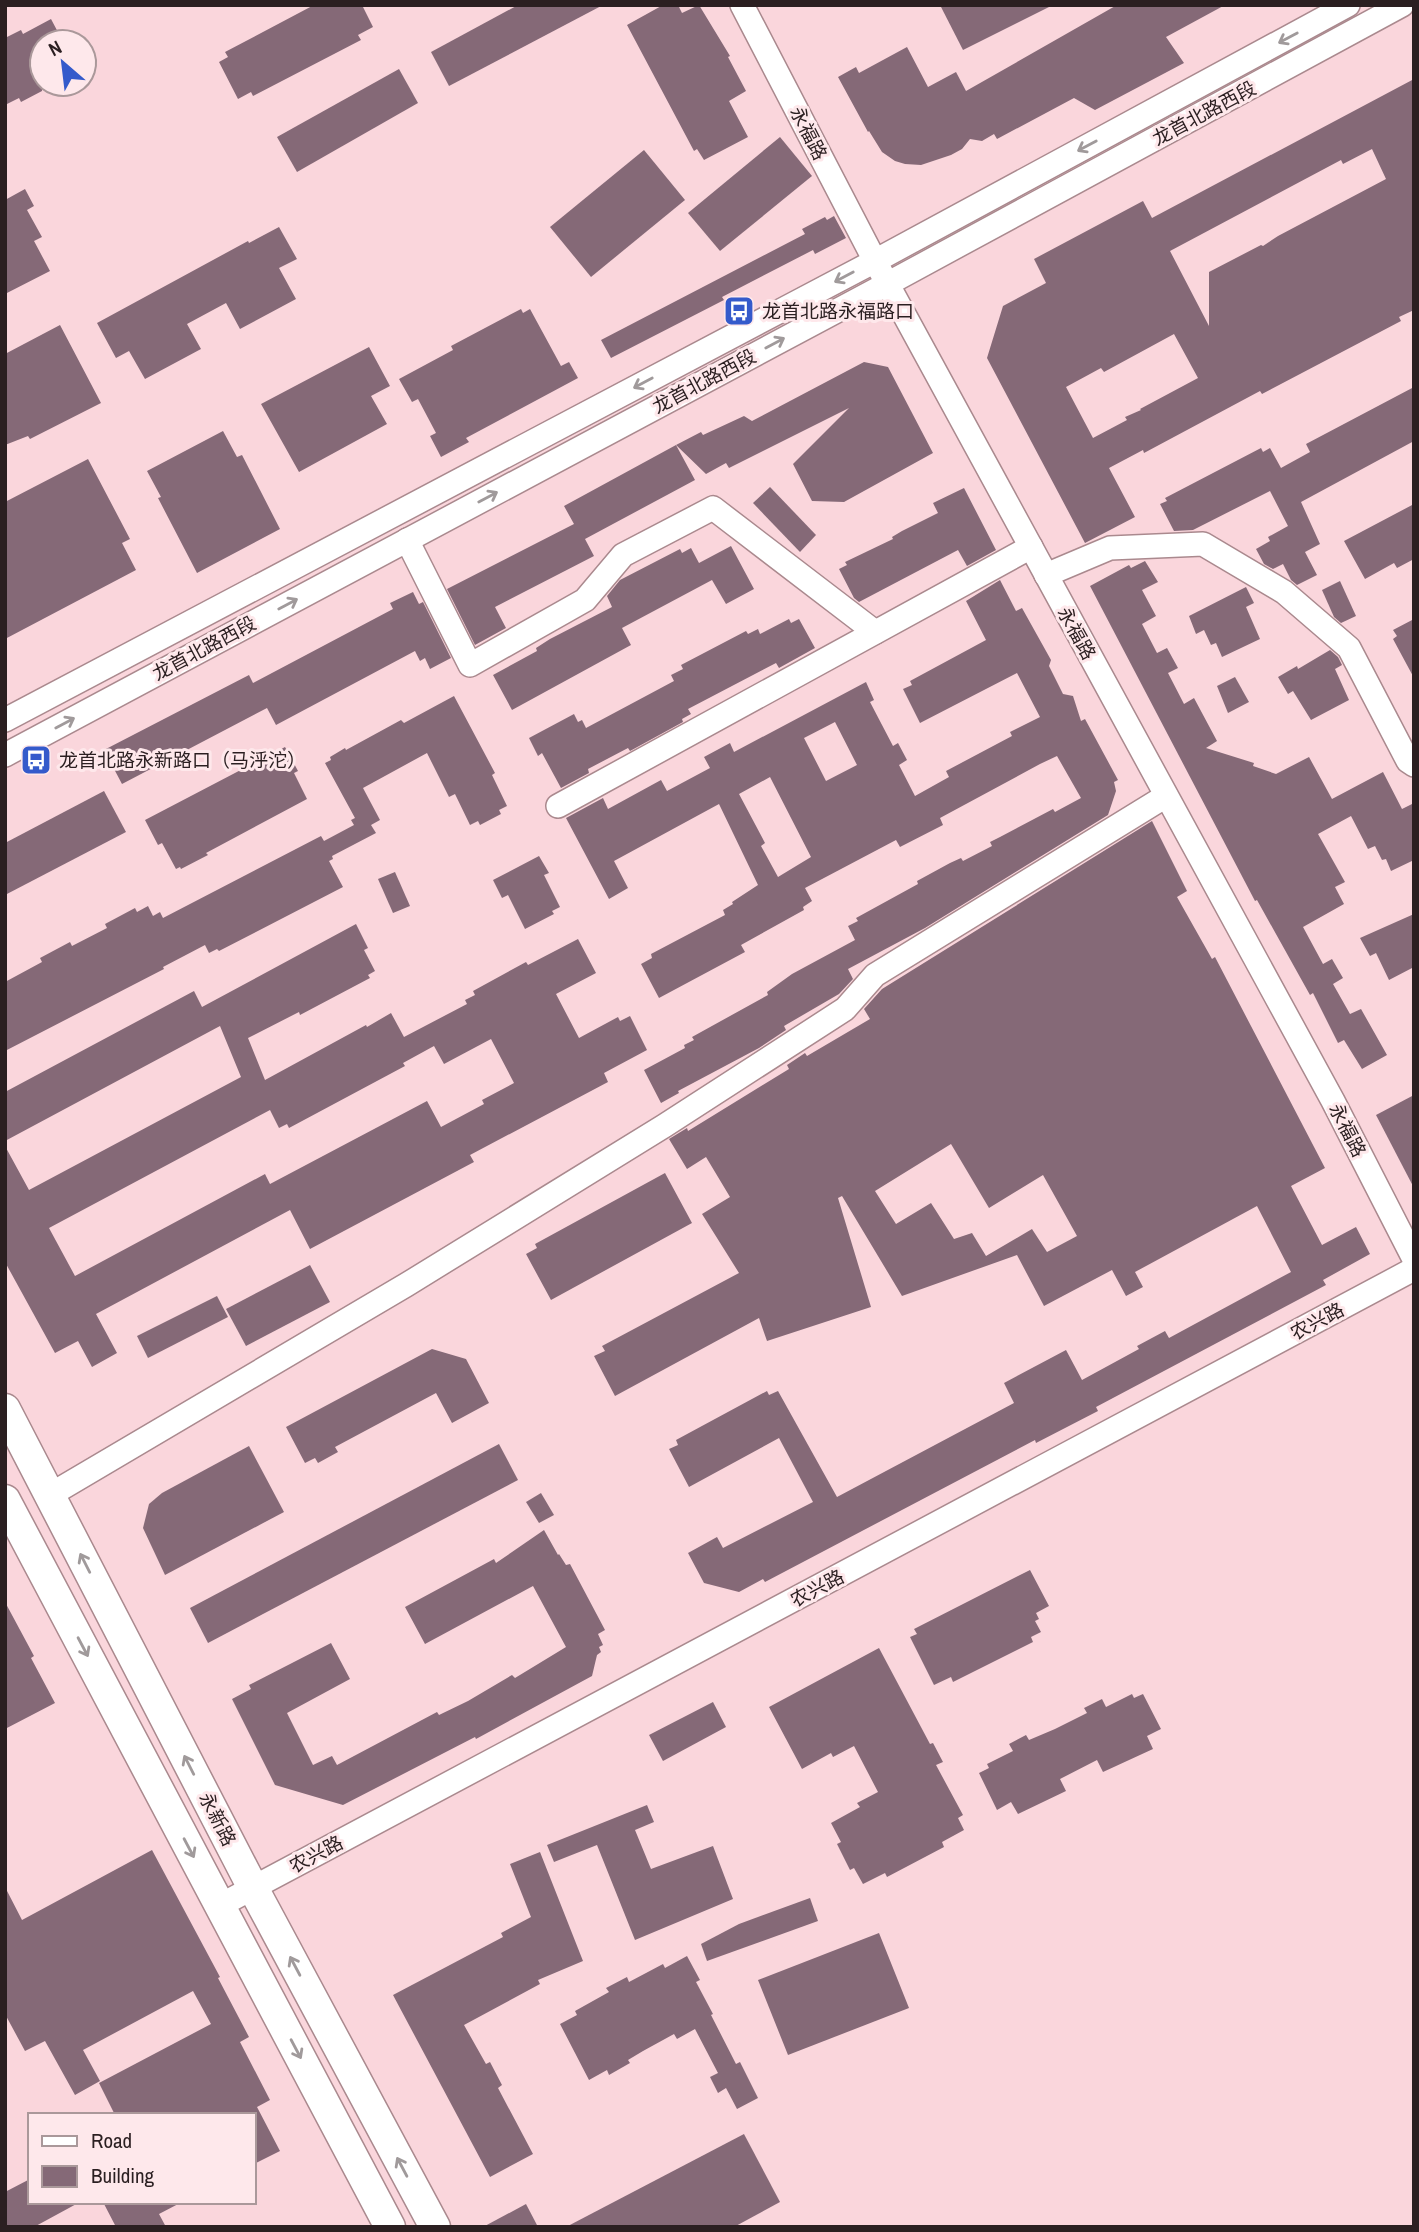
<svg xmlns="http://www.w3.org/2000/svg" width="1419" height="2232" viewBox="0 0 1419 2232" font-family="'Archivo Narrow','Noto Sans SC',sans-serif">
<style>
.building{fill:#856977;fill-rule:evenodd}
.lines{fill:none;stroke-linecap:round;stroke-linejoin:round}
.minor-casing{stroke:#aa898e;stroke-width:26}
.major-casing{stroke:#aa898e;stroke-width:33}
.minor{stroke:#fff;stroke-width:23}
.major{stroke:#fff;stroke-width:30}
.oneway{stroke:#a09a9b}
.labels{text-anchor:middle;stroke-width:6;stroke-linejoin:round;paint-order:stroke}
.street-label{font-size:19px;fill:#2b1f21;stroke:#fee8eb}
.poi-label{font-size:19px;fill:#2b1f21;stroke:#fee8eb;text-anchor:start}
</style>
<rect width="100%" height="100%" fill="#fad6dc"/>
<!-- building -->
<g class="building">
<polygon points="314,5 362,5 373,27 358,35 361,40 253,96 251,92 238,99 219,62 228,57 225,52"/>
<polygon points="518,5 603,5 449,86 431,52"/>
<polygon points="663,5 678,5 682,13 699,5 730,56 728,57 746,91 729,101 748,137 704,160 697,149 694,151 627,25"/>
<polygon points="940,5 1053,5 963,50"/>
<polygon points="1117,5 1225,5 1166,37 1184,63 1095,110 1074,98 997,139 994,134 982,141 970,139 962,149 951,155 921,165 905,164 895,161 882,152 869,131 868,132 838,77 856,67 859,73 907,47 928,87 956,72 966,91"/>
<polygon points="51,19 60,36 50,42 42,42 42,91 21,102 19,98 5,105 5,38 21,30 23,34"/>
<polygon points="399,69 418,103 297,172 277,137"/>
<path d="M1414,79V310L1399,317L1401,321L1262,394L1260,391L1144,453L1143,450L1109,468L1135,517L1085,543L987,358L1003,306L1046,283L1034,259L1143,201L1152,218ZM1372,149L1386,179L1278,236L1263,246L1261,245L1209,272V326L1170,251L1341,160L1343,164ZM1174,334L1198,378L1140,409L1141,410L1125,417L1127,420L1093,438L1066,387L1101,368L1104,372Z"/>
<polygon points="780,137 812,176 720,251 688,213"/>
<polygon points="644,150 685,200 591,277 550,227"/>
<polygon points="25,189 34,206 27,210 42,237 34,241 50,271 5,294 5,200"/>
<polygon points="834,216 846,238 815,254 813,250 722,297 724,300 611,358 601,340 805,234 802,229 825,217 827,220"/>
<polygon points="279,227 297,259 279,268 296,299 240,329 226,303 187,324 201,349 145,379 129,351 116,358 97,323 248,241 249,243"/>
<polygon points="521,309 523,313 530,309 561,366 569,362 578,378 466,438 469,442 441,457 430,436 436,433 418,399 412,402 399,379 453,350 451,346"/>
<polygon points="60,325 101,403 30,439 28,436 5,445 5,354"/>
<polygon points="369,347 390,386 371,396 387,424 299,472 261,404"/>
<polygon points="864,362 888,367 933,453 844,502 812,501 793,464 849,408 729,468 726,463 706,474 676,445 701,432 703,435 744,416 752,421"/>
<polygon points="1414,387 1414,441 1301,502 1320,544 1305,552 1317,575 1297,585 1291,580 1283,564 1273,569 1264,564 1256,549 1270,541 1268,537 1288,526 1270,491 1193,530 1174,531 1160,504 1167,501 1165,498 1261,448 1263,452 1270,448 1281,468 1310,452 1306,444"/>
<polygon points="223,431 237,457 242,455 280,529 197,573 158,498 161,497 147,471"/>
<polygon points="676,445 695,480 585,539 594,556 495,607 506,628 475,645 447,589 574,524 564,506"/>
<polygon points="88,459 130,539 122,543 136,570 5,639 5,502"/>
<polygon points="770,487 816,535 800,552 753,503"/>
<polygon points="964,488 996,550 967,566 958,550 859,602 854,598 839,569 847,565 845,562 893,539 892,537 902,531 938,513 933,503"/>
<polygon points="1414,504 1414,559 1397,568 1394,563 1365,579 1344,541"/>
<polygon points="731,546 754,589 726,604 712,580 622,628 631,645 512,710 493,675 537,651 536,648 550,639 612,607 607,596 620,580 680,549 682,553 691,548 699,563"/>
<polygon points="1145,561 1158,582 1142,590 1156,616 1142,624 1157,653 1167,648 1178,668 1168,673 1184,704 1194,698 1217,741 1206,748 1254,763 1253,766 1276,774 1309,757 1332,799 1383,772 1402,809 1414,803 1414,860 1391,871 1386,859 1382,860 1375,846 1368,849 1351,816 1318,834 1345,882 1335,887 1344,904 1303,927 1323,964 1332,959 1343,978 1333,984 1350,1014 1361,1009 1387,1055 1362,1069 1344,1040 1338,1043 1313,993 1310,995 1257,900 1255,901 1090,586 1129,565 1131,568"/>
<path d="M1000,580L1016,611L1022,608L1051,660L1049,666L1063,694L1073,696L1081,721L1085,719L1118,780L1114,782L1116,791L1108,815L925,928L848,969L853,979L839,994L784,1026L786,1030L759,1048L678,1091L679,1093L661,1103L644,1070L685,1048L684,1045L694,1040L692,1037L768,995L767,992L792,974L855,940L848,926L858,921L856,918L918,884L917,881L950,863L961,858L963,861L992,846L990,842L1000,837L1053,809L1055,812L1081,798L1057,756L1040,764L940,818L943,825L900,847L896,840L805,888L812,901L803,907L804,910L741,945L745,952L659,998L641,964L652,958L651,954L725,915L723,910L733,904L732,902L758,885L719,804L614,861L628,888L609,899L566,818L603,798L608,809L661,780L667,791L710,768L704,757L730,743L734,752L866,682L874,700L870,702L893,746L898,743L907,760L899,765L915,796L949,777L946,771L1012,736L1010,732L1040,717L1017,673L920,723L903,689L912,685L910,681L986,640L966,601ZM835,722L857,765L826,781L804,738ZM770,777L811,857L778,877L761,846L765,843L739,794Z"/>
<polygon points="1340,581 1356,616 1341,623 1334,617 1322,590"/>
<polygon points="1246,587 1254,603 1246,607 1260,639 1222,657 1216,643 1211,645 1204,630 1196,634 1189,616"/>
<polygon points="413,592 419,604 423,602 451,658 430,669 425,658 420,661 415,651 276,725 267,708 122,784 104,750 249,675 253,683 393,609 390,603"/>
<polygon points="789,619 791,623 799,619 815,648 779,668 776,663 688,709 691,714 682,719 683,722 630,751 628,748 588,769 589,773 561,788 542,753 538,756 529,738 574,714 578,722 582,720 586,728 674,681 671,675 683,669 681,665 746,631 748,634 758,629 760,634"/>
<polygon points="1414,619 1414,678 1393,639 1397,636 1393,630"/>
<polygon points="1330,650 1338,657 1342,665 1335,669 1349,700 1311,720 1293,691 1288,694 1278,677 1297,666 1298,669"/>
<polygon points="1235,677 1249,702 1228,713 1217,686"/>
<polygon points="454,696 495,773 492,775 507,806 499,810 501,814 480,825 478,821 470,825 455,794 449,797 427,753 363,788 380,820 371,825 376,833 332,856 333,859 329,861 343,887 219,951 217,949 209,953 205,945 163,967 164,969 5,1051 5,982 42,962 40,958 70,942 72,946 107,928 105,924 135,908 137,912 148,906 153,916 160,912 163,918 321,836 324,841 354,825 351,820 355,818 325,763 331,760 330,757 345,748 346,750 401,720 404,723"/>
<polygon points="285,747 298,771 294,773 307,799 206,853 208,855 181,869 180,867 176,869 162,843 158,845 145,820"/>
<polygon points="104,791 126,832 5,895 5,843"/>
<path d="M1152,821L1187,891L1177,897L1212,959L1215,957L1325,1168L1291,1186L1322,1245L1356,1227L1370,1254L1323,1280L1326,1285L1096,1407L1098,1411L1036,1443L1035,1440L765,1582L763,1579L739,1592L704,1583L688,1553L717,1537L723,1548L813,1502L779,1438L689,1487L669,1449L678,1445L676,1440L767,1391L769,1395L778,1391L837,1497L1014,1403L1004,1383L1066,1350L1082,1380L1139,1349L1137,1346L1165,1331L1169,1338L1291,1272L1257,1206L1135,1272L1143,1287L1126,1296L1112,1270L1044,1306L1017,1255L902,1296L842,1196L838,1198L871,1307L767,1341L759,1318L615,1396L594,1356L605,1351L602,1346L739,1273L702,1214L730,1197L706,1157L687,1169L669,1139L687,1128L688,1131L789,1069L787,1065L805,1053L807,1056L870,1019L864,1009L882,989ZM951,1144L989,1208L1043,1175L1077,1236L1047,1252L1032,1229L986,1256L972,1233L954,1239L931,1203L896,1224L875,1191Z"/>
<polygon points="539,856 549,873 544,875 560,907 552,911 554,914 525,929 508,895 502,898 493,880"/>
<polygon points="395,872 410,906 393,913 378,879"/>
<polygon points="1414,914 1414,967 1389,980 1376,953 1370,956 1360,938"/>
<path d="M356,924L368,948L364,950L375,971L368,975L370,978L300,1015L299,1012L248,1038L265,1080L366,1025L367,1027L391,1013L404,1037L467,1004L465,1000L475,995L473,991L526,962L528,965L578,939L596,973L556,994L579,1038L618,1017L620,1021L630,1016L647,1050L604,1073L608,1082L470,1155L474,1162L310,1249L290,1210L96,1314L117,1353L92,1367L78,1341L55,1353L5,1262V1146L29,1190L241,1077L220,1026L5,1141V1092L194,991L202,1007ZM491,1039L514,1083L482,1100L484,1104L441,1127L427,1101L270,1184L265,1174L75,1276L49,1228L270,1110L279,1128L287,1124L289,1128L405,1066L403,1063L434,1046L444,1064Z"/>
<polygon points="1414,1095 1414,1188 1376,1115"/>
<polygon points="665,1173 692,1223 551,1300 526,1254 537,1248 535,1244"/>
<polygon points="310,1265 330,1302 246,1346 226,1309"/>
<polygon points="217,1296 228,1317 148,1358 137,1336"/>
<polygon points="432,1349 466,1359 489,1403 452,1423 436,1393 335,1447 338,1452 318,1463 315,1458 305,1463 286,1427"/>
<polygon points="499,1444 518,1480 208,1643 190,1608"/>
<polygon points="249,1446 284,1512 165,1575 143,1528 149,1504 162,1493"/>
<polygon points="541,1493 554,1515 539,1523 526,1502"/>
<polygon points="544,1530 558,1555 559,1554 566,1565 570,1564 605,1630 598,1634 603,1645 599,1647 601,1652 597,1655 592,1676 476,1739 475,1737 343,1805 275,1785 232,1699 251,1689 249,1685 331,1643 350,1679 287,1713 313,1765 332,1756 337,1765 437,1712 439,1715 468,1701 512,1675 515,1678 566,1647 533,1586 425,1644 405,1607 494,1559 496,1563"/>
<polygon points="1030,1570 1049,1606 1036,1613 1039,1619 1035,1621 1041,1632 1031,1637 1033,1642 953,1682 951,1677 934,1685 910,1637 917,1634 914,1629"/>
<polygon points="5,1602 34,1656 31,1658 55,1703 5,1729"/>
<polygon points="879,1648 930,1744 933,1743 943,1762 936,1765 963,1815 958,1818 964,1830 942,1842 944,1847 887,1877 885,1873 863,1884 854,1868 850,1870 837,1844 841,1842 831,1823 860,1807 857,1803 878,1792 854,1746 833,1757 831,1753 802,1769 769,1707"/>
<polygon points="1132,1694 1134,1698 1143,1694 1161,1729 1147,1736 1153,1749 1103,1772 1097,1760 1060,1779 1066,1791 1018,1814 1011,1802 997,1810 979,1773 989,1768 987,1764 1013,1751 1009,1744 1026,1735 1029,1740 1055,1729 1087,1713 1084,1708 1102,1699 1106,1707"/>
<polygon points="713,1702 726,1727 663,1761 649,1735"/>
<polygon points="647,1805 654,1822 635,1830 651,1869 713,1846 733,1899 635,1940 597,1845 554,1862 547,1845"/>
<polygon points="152,1850 220,1977 218,1978 249,2037 240,2042 270,2100 257,2107 280,2151 254,2164 254,2115 115,2115 99,2083 211,2024 193,1991 83,2050 100,2081 75,2095 45,2041 25,2051 5,2014 5,1887 22,1920"/>
<polygon points="540,1852 583,1961 538,1980 540,1984 464,2025 486,2064 490,2062 502,2085 498,2088 533,2154 490,2177 393,1995 503,1937 501,1933 531,1917 510,1864"/>
<polygon points="810,1898 818,1921 707,1961 701,1944 739,1924"/>
<polygon points="879,1933 909,2008 788,2055 758,1980"/>
<polygon points="687,1956 700,1980 696,1982 713,2014 711,2015 736,2064 740,2062 758,2098 737,2109 726,2088 718,2093 710,2077 718,2073 695,2029 677,2039 674,2034 643,2051 628,2060 630,2063 609,2075 607,2070 589,2080 560,2024 577,2015 575,2011 609,1992 606,1988 627,1977 629,1982 663,1964 665,1968"/>
<polygon points="744,2134 780,2202 734,2227 566,2227"/>
<polygon points="30,2179 30,2202 80,2202 34,2227 5,2227 5,2192"/>
<polygon points="103,2202 182,2202 159,2214 166,2227 116,2227"/>
<polygon points="526,2204 538,2227 483,2227"/>
</g>
<g class="lines">
<!-- minor casing -->
<g class="minor-casing">
<g id="minor">
<polyline points="742,5 875,261 1333,1101 1414,1259"/>
<polyline points="407,540 470,665 585,600 623,555 713,508 875,632"/>
<polyline points="1046,575 1110,548 1203,544 1284,592 1349,648 1408,761 1414,765"/>
<polyline points="5,720 875,261 1348,5"/>
<polyline points="5,755 889,283 1402,5"/>
<polyline points="558,806 1031,547"/>
<polyline points="50,1495 406,1285 664,1126 845,1009 875,975 1166,796"/>
<polyline points="219,1906 1414,1269"/>
</g>
</g>
<!-- major casing -->
<g class="major-casing">
<g id="major">
<polyline points="5,1409 253,1888 435,2227"/>
<polyline points="5,1500 390,2227"/>
</g>
</g>
<!-- minor -->
<use href="#minor" class="minor"/>
<!-- major -->
<use href="#major" class="major"/>
</g>
<!-- one-way arrows -->
<defs><path id="oneway-shaft" d="M-6 0H5M1.5-3L5.5 0L1.5 3" fill="none" stroke-width="1.6" stroke-linecap="round" stroke-linejoin="round" transform="scale(1.75)"/></defs>
<g class="oneway">
<use href="#oneway-shaft" transform="translate(1288 38) rotate(152)"/>
<use href="#oneway-shaft" transform="translate(1087 146) rotate(152)"/>
<use href="#oneway-shaft" transform="translate(844 277) rotate(152)"/>
<use href="#oneway-shaft" transform="translate(775 343) rotate(-28)"/>
<use href="#oneway-shaft" transform="translate(643 383) rotate(152)"/>
<use href="#oneway-shaft" transform="translate(488 497) rotate(-28)"/>
<use href="#oneway-shaft" transform="translate(288 604) rotate(-28)"/>
<use href="#oneway-shaft" transform="translate(65 723) rotate(-28)"/>
<use href="#oneway-shaft" transform="translate(85 1563) rotate(-117)"/>
<use href="#oneway-shaft" transform="translate(83 1647) rotate(62)"/>
<use href="#oneway-shaft" transform="translate(189 1765) rotate(-117)"/>
<use href="#oneway-shaft" transform="translate(189 1848) rotate(62)"/>
<use href="#oneway-shaft" transform="translate(295 1966) rotate(-118)"/>
<use href="#oneway-shaft" transform="translate(296 2049) rotate(62)"/>
<use href="#oneway-shaft" transform="translate(402 2167) rotate(-118)"/>
</g>
<!-- icons -->
<defs>
<g id="bus-square" transform="scale(1.575)"><rect x="-9" y="-9" width="18" height="18" rx="4" fill="#345acb" stroke="#fee8eb"/><path d="M-5-6H5V4H4V6H2V4H-2V6H-4V4H-5ZM-3.5-4V0h7V-4ZM-3.5 1.2v1.5H-2V1.2ZM2 1.2v1.5H3.5V1.2Z" fill="#fff"/></g>
</defs>
<g fill-rule="evenodd">
<use href="#bus-square" x="739" y="311"/>
<use href="#bus-square" x="36" y="760"/>
</g>
<g class="labels">
<!-- street labels -->
<g class="street-label">
<text transform="translate(1204 113) rotate(-28)" y="7">龙首北路西段</text>
<text transform="translate(809 133) rotate(63)" y="7">永福路</text>
<text transform="translate(704 381) rotate(-28)" y="7">龙首北路西段</text>
<text transform="translate(1077 633) rotate(61)" y="7">永福路</text>
<text transform="translate(204 648) rotate(-28)" y="7">龙首北路西段</text>
<text transform="translate(1348 1130) rotate(63)" y="7">永福路</text>
<text transform="translate(1317 1321) rotate(-28)" y="7">农兴路</text>
<text transform="translate(817 1588) rotate(-28)" y="7">农兴路</text>
<text transform="translate(218 1819) rotate(63)" y="7">永新路</text>
<text transform="translate(316 1854) rotate(-28)" y="7">农兴路</text>
</g>
<!-- poi labels -->
<g class="poi-label">
<text x="762" y="318">龙首北路永福路口</text>
<text x="59" y="767">龙首北路永新路口（马泘沱）</text>
</g>
</g>
<!-- border -->
<rect width="1419" height="2232" fill="none" stroke="#2b1f21" stroke-width="14"/>
<!-- legend -->
<rect x="28" y="2113" width="228" height="91" fill="#fee8eb" stroke="#aa989a" stroke-width="2"/>
<rect x="42" y="2136" width="35" height="10" fill="#ffffff" stroke="#aa989a" stroke-width="2"/>
<text x="91" y="2148" font-size="21" fill="#2b1f21">Road</text>
<rect x="42" y="2166" width="35" height="21" fill="#856977" stroke="#aa989a" stroke-width="2"/>
<text x="91" y="2183" font-size="21" fill="#2b1f21">Building</text>
<!-- north arrow -->
<g transform="translate(63 63) rotate(332)"><circle r="33" fill="#fee8eb" stroke="#aa989a" stroke-width="2"/>
<path d="M0-5L12 26L0 18L-12 26Z" fill="#345acb"/>
<text y="-10" font-size="19" font-weight="bold" text-anchor="middle" fill="#2b1f21">N</text>
</g>
</svg>
